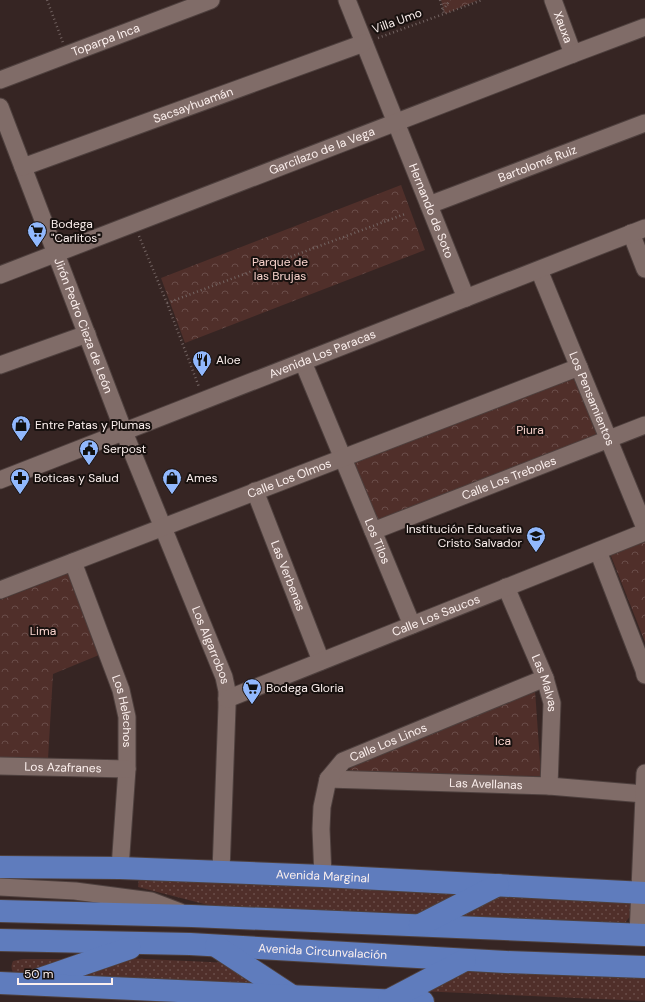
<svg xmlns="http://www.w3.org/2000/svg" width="645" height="1002" viewBox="0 0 645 1002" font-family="'DM Sans',sans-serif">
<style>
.grass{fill:url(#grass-dots)}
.forest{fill:url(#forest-crowns)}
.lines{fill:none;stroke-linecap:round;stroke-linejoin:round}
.minor-casing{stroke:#4e403e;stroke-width:19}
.major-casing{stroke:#4e403e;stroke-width:24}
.path{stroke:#746563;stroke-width:2.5;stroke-dasharray:1 3;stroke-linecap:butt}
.minor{stroke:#806c68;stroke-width:17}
.major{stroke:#5f7cbd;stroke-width:22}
.labels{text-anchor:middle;stroke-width:4;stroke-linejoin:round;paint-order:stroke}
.street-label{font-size:12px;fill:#fcf0ee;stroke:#18110f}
.poi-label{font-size:12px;fill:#fcf0ee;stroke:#18110f;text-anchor:start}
.park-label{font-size:12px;fill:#f8d3cd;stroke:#18110f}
</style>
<defs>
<pattern id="grass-dots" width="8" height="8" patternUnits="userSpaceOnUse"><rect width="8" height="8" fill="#502f2a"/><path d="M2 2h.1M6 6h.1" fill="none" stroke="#6a4d49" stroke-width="1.8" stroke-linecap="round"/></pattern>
<pattern id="forest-crowns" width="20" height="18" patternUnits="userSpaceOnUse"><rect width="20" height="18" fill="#502f2a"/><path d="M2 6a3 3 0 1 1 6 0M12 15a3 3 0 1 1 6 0" fill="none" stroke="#6a4d49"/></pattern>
</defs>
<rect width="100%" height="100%" fill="#362523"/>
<!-- grass -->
<g class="grass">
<polygon points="139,878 474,888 418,916 237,908 208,905 138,887"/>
<polygon points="487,895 631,900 631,915 625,923 466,917 449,916"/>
<polygon points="104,957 230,963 274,986 54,976"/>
<path d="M23,959H73L16,977C12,971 10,968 13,961Z"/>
<polygon points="465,971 645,975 645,1001 418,991"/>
</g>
<!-- forest -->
<g class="forest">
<polygon points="441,0 478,0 445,14"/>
<polygon points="401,185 425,250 185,343 161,278"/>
<polygon points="575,377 599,439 378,525 354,462"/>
<polygon points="645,538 645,642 609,551"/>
<polygon points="69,573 99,655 53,674 48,759 0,758 0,600"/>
<polygon points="535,690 541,776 346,775 355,762"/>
</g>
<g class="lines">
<!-- minor casing -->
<g class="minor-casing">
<g id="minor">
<path id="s1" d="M347,0L466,298"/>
<path id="s2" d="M553,0L573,54"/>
<path id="s3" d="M0,80L211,0"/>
<path id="s4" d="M0,107L124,432L224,677L227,691V707L221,872"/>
<path id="s5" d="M23,167L364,43"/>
<path id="s6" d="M429,205L645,123"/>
<polyline points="631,233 645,269"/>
<path id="s7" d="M539,270L645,528"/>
<path id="s8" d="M0,275L573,54L645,27"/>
<path id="s9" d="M303,362L412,625"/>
<polyline points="0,365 87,334"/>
<path id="s10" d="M0,480L645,228"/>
<path id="s11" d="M255,491L321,661"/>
<path id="s12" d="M373,531L645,425"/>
<polyline points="598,551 644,670 645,675"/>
<path id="s13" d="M73,562L121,690L127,717V769L120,868"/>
<path id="s14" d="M506,587L545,678L552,703L549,786"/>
<path id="s15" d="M0,590L579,367"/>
<path id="s16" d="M227,699L645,532"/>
<path id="s17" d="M0,766L127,769"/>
<path id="s18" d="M328,779L549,786L644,794"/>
<path id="s19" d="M323,876L321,829L322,807L328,779L343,761L545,678"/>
<polyline points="0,887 75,891 151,901 180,912"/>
<polyline points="638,935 645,773"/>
</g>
</g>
<!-- major casing -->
<g class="major-casing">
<g id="major">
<path id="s20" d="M0,867L120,868L323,876L645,893"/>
<polyline points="0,911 192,916 645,935"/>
<polyline points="420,925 498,885"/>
<path id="s21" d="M0,940L190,944L506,962L645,967"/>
<polyline points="216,946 292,996"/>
<polyline points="34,981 130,948"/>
<polyline points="0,983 423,1002"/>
<polyline points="389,1000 465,960"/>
</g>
</g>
<!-- path -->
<g class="path">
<polyline points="47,0 63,43"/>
<polyline points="440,0 444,14"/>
<polyline points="443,10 450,0"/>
<polyline points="378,38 482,0"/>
<polyline points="139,236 167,303 199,387"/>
<polyline points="167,303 405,214"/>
</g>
<!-- minor -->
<use href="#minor" class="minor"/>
<!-- major -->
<use href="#major" class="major"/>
</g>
<!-- icons -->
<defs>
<g id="supermarket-pin" transform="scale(1)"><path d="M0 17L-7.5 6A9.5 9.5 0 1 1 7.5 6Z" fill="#91b8fd" stroke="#18110f"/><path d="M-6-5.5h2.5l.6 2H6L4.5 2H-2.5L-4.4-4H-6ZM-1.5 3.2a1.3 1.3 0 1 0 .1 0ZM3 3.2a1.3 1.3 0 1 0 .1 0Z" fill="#111"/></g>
<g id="restaurant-pin" transform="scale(1)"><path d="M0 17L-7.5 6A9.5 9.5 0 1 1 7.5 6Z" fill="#91b8fd" stroke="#18110f"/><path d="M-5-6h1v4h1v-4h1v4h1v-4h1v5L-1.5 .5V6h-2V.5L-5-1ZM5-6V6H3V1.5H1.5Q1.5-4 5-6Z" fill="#111"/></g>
<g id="shop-pin" transform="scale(1)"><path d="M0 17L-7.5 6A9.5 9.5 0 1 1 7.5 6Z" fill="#91b8fd" stroke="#18110f"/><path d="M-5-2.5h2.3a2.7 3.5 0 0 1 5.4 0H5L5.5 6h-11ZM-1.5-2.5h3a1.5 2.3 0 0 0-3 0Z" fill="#111"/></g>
<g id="civic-pin" transform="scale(1)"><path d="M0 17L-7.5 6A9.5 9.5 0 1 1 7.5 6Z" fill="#91b8fd" stroke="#18110f"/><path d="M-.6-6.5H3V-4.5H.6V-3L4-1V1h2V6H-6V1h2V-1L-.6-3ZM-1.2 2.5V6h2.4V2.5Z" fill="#111"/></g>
<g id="pharmacy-pin" transform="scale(1)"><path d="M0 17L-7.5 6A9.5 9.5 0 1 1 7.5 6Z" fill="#91b8fd" stroke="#18110f"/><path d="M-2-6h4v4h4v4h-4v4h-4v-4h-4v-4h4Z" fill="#111"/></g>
<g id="school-pin" transform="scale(1)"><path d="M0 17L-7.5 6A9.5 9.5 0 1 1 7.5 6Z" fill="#91b8fd" stroke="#18110f"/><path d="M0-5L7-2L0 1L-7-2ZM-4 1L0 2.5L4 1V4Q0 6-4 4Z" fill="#111"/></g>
</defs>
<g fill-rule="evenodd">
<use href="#supermarket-pin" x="37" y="231"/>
<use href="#restaurant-pin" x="202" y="360"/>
<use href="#shop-pin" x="21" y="425"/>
<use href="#civic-pin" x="89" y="449"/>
<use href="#pharmacy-pin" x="20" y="478"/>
<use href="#shop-pin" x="172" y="478"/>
<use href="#school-pin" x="536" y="536"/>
<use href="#supermarket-pin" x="252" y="688"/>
</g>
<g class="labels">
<!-- street labels -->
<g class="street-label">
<text transform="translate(397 21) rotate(-20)" y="4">Villa Umo</text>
<text dy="4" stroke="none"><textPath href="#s2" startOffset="29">Xauxa</textPath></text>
<text dy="4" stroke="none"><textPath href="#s3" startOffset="113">Toparpa Inca</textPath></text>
<text dy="4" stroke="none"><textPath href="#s5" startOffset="181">Sacsayhuamán</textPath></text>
<text dy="4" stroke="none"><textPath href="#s8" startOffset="345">Garcilazo de la Vega</textPath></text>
<text dy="4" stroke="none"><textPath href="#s6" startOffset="116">Bartolomé Ruiz</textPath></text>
<text dy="4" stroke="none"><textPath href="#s1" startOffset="227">Hernando de Soto</textPath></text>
<text dy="4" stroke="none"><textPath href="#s4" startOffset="234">Jirón Pedro Cieza de León</textPath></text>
<text dy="4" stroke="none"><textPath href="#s10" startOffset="346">Avenida Los Paracas</textPath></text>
<text dy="4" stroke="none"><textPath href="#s7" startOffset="139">Los Pensamientos</textPath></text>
<text dy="4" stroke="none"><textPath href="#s15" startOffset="310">Calle Los Olmos</textPath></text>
<text dy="4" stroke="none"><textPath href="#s12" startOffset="146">Calle Los Treboles</textPath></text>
<text dy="4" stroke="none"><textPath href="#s9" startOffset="194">Los Tilos</textPath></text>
<text dy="4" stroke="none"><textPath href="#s11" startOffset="91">Las Verbenas</textPath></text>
<text dy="4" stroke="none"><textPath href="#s16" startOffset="225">Calle Los Saucos</textPath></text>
<text dy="4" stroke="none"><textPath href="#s4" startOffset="578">Los Algarrobos</textPath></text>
<text dy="4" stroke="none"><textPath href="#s14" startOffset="104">Las Malvas</textPath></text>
<text dy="4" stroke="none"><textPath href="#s13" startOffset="158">Los Helechos</textPath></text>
<text dy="4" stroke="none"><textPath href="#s19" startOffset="170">Calle Los Linos</textPath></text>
<text dy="4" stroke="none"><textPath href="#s17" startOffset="63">Los Azafranes</textPath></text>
<text dy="4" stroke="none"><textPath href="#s18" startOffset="158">Las Avellanas</textPath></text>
<text dy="4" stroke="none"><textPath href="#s20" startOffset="323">Avenida Marginal</textPath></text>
<text dy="4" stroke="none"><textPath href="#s21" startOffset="323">Avenida Circunvalación</textPath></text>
</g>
<!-- poi labels -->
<g class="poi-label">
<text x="51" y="228">Bodega<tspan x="51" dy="14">"Carlitos"</tspan></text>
<text x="216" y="364">Aloe</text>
<text x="35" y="429">Entre Patas y Plumas</text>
<text x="103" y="453">Serpost</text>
<text x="34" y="482">Boticas y Salud</text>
<text x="186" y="482">Ames</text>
<text x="522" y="533" text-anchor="end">Institución Educativa<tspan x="522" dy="14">Cristo Salvador</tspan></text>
<text x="266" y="692">Bodega Gloria</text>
</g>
<!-- park labels -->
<g class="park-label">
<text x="280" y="266">Parque de<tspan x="280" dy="14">las Brujas</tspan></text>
<text x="530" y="434">Piura</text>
<text x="43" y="635">Lima</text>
<text x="503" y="745">Ica</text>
</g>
</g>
<!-- scale -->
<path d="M18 978v6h94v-6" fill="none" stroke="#fcf0ee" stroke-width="2"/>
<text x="24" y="978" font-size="12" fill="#fcf0ee" stroke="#18110f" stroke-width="3" paint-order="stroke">50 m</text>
</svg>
